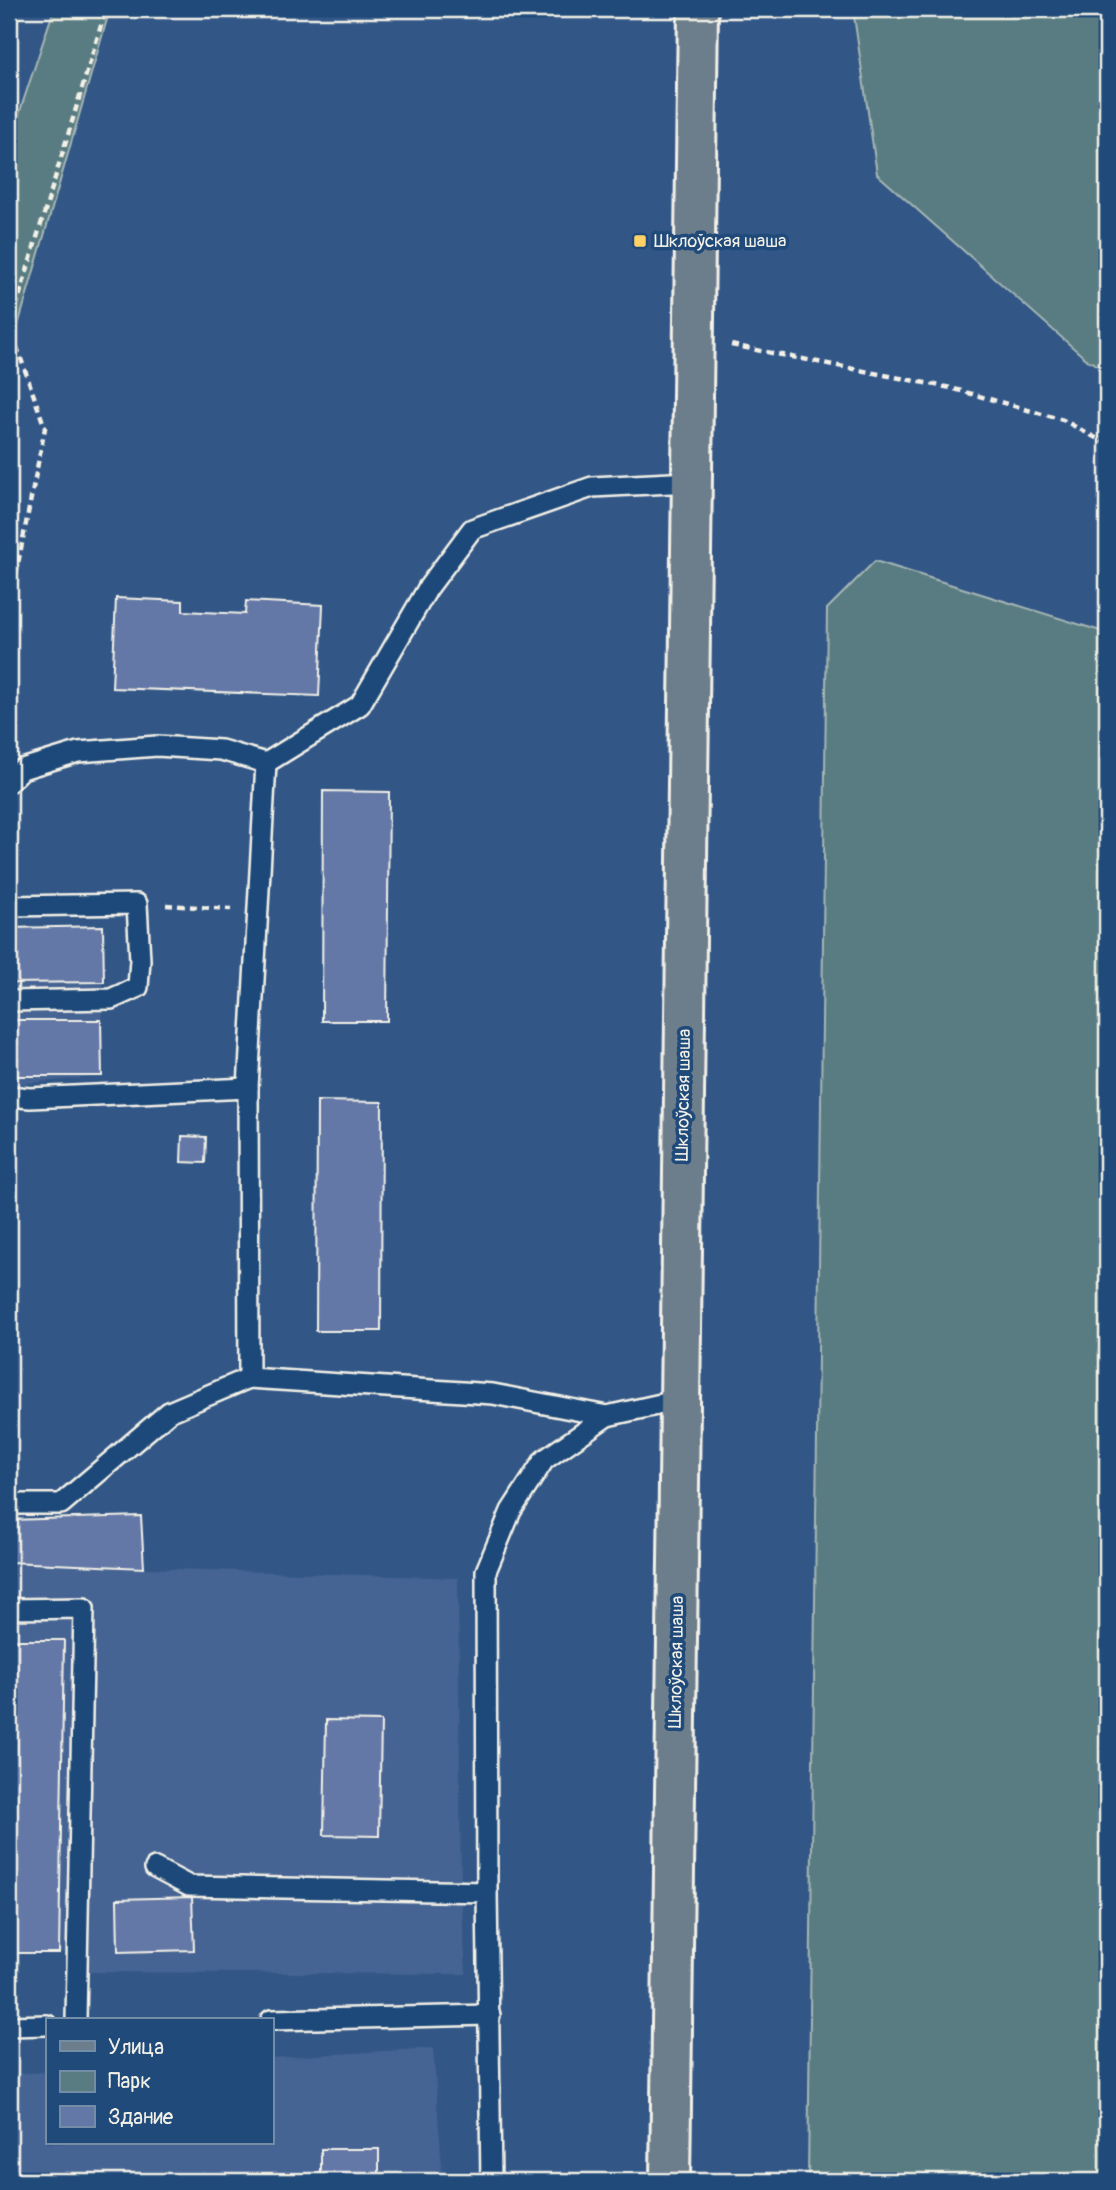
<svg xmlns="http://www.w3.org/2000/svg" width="1116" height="2190" viewBox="0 0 1116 2190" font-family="Pangolin,sans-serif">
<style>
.built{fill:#456493}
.green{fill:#587c81;stroke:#a6b6b4;stroke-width:2}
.building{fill:#6378a7;stroke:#f4f1e8;stroke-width:2}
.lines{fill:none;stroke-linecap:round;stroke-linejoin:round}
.lane-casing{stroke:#f4f1e8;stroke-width:24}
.primary-casing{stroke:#f4f1e8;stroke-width:44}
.path{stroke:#f4f1e8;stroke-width:4.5;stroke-dasharray:7 5;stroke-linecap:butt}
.lane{stroke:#1f4a7a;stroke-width:19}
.primary{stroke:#6c7d8b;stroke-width:38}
.poi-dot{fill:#ffd166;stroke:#1f4a7a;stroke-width:2.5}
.labels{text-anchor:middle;stroke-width:7;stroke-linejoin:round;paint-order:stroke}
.poi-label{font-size:18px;fill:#f4f1e8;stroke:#1f4a7a;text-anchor:start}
.street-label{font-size:18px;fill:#f4f1e8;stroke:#1f4a7a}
</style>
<rect width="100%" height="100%" fill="#325787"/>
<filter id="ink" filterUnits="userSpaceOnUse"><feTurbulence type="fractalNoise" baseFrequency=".0143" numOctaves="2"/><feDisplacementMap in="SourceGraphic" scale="14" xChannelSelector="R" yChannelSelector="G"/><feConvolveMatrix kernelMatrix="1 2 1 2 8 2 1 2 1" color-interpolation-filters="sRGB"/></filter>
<g filter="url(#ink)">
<!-- built -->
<g class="built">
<polygon points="103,926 102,1076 9,1085 9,928"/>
<polygon points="141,1516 144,1568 458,1578 461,1891 466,1974 89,1972 89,1952 9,1953 9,1520"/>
<polygon points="433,2048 443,2181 9,2181 9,2074 47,2072 47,2143 271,2143 271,2058"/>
</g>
<!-- green -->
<g class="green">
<polygon points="54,9 110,9 12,346 9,345 9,144"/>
<polygon points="853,9 1107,9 1107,370 1087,360 877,174"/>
<polygon points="875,561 1107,633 1107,2181 808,2181 827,609"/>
</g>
<!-- building -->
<g class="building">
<polygon points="116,598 183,601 183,611 245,614 246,601 323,605 319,696 112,688"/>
<polygon points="323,791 389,792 387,1021 322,1021"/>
<polygon points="103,926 104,982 9,983 9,928"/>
<polygon points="9,1020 101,1020 102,1076 9,1076"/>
<polygon points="317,1101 382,1102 381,1331 316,1331"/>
<polygon points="182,1136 206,1137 205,1163 181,1162"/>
<polygon points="141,1516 144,1568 9,1562 9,1520"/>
<polygon points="9,1640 64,1640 59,1953 9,1953"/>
<polygon points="326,1720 381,1721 379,1836 324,1835"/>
<polygon points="192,1897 194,1950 118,1952 117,1899"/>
<rect x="321" y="2149" width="58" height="32"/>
</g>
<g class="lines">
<!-- lane casing -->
<g class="lane-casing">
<g id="lane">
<polyline points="266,763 248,1088 249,1378 493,1394 607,1416 679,1400"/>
<polyline points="9,782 22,769 78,752 157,746 221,750 266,763 360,705 428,588 472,529 592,487 691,482"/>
<polyline points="9,906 137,904 140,960 138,987 111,999 9,1001"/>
<polyline points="9,1096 30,1098 248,1088"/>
<polyline points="9,1504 61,1504 169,1412 249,1378"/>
<polyline points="9,1609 84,1608 76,2020"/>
<polyline points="155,1868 189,1886 487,1892"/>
<polyline points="271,2020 490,2015"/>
<polyline points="9,2026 47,2025"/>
<polyline points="491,2181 487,1892 486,1571 511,1511 544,1460 607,1416"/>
</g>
</g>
<!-- primary casing -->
<g class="primary-casing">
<polyline id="primary" points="670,2181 698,9"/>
</g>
<!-- path -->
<g class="path">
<polyline points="731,345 951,388 1063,420 1107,444"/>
<polyline points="9,609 45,428 10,327 106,9"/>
<polyline points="166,905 231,909"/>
</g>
<!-- lane -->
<use href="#lane" class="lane"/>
<!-- primary -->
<use href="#primary" class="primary"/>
</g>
</g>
<!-- markers -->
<rect class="poi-dot" x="633" y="234" width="14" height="14" rx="3.5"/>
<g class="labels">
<!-- poi labels -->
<g class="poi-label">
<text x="654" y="247">Шклоўская шаша</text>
</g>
<!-- street labels -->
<g class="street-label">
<text transform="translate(683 1095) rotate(-89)" y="6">Шклоўская шаша</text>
<text transform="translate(676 1662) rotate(-89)" y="6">Шклоўская шаша</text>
</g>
</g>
<!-- margin -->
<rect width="1116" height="2190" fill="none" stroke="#1f4a7a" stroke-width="35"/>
<rect x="18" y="18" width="1081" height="2155" fill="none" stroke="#f4f1e8" stroke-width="2.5" filter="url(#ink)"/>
<!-- legend -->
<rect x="46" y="2018" width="228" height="126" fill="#1f4a7a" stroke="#748da6" stroke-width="2"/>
<rect x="60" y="2041" width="35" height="10" fill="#6c7d8b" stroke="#748da6" stroke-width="2"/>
<text x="108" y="2054" font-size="21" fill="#f4f1e8">Улица</text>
<rect x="60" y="2071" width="35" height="21" fill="#587c81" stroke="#748da6" stroke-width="2"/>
<text x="108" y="2088" font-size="21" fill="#f4f1e8">Парк</text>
<rect x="60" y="2106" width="35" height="21" fill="#6378a7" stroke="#748da6" stroke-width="2"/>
<text x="108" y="2124" font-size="21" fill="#f4f1e8">Здание</text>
</svg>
